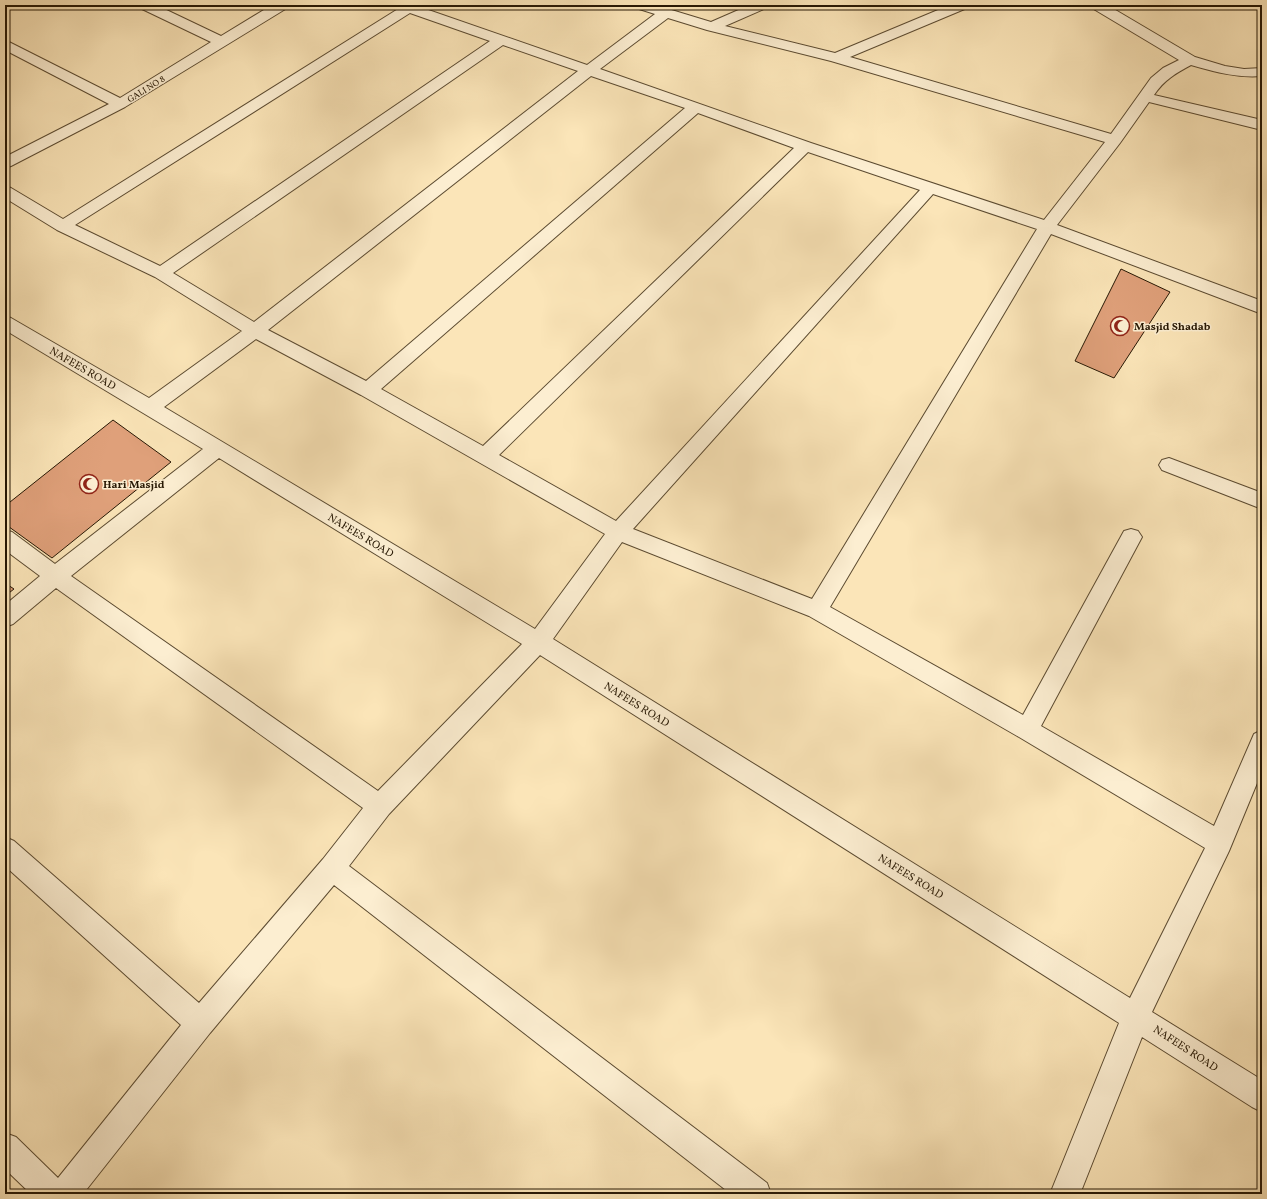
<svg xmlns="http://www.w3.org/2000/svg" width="1267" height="1199" viewBox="0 0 1267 1199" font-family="Vollkorn,serif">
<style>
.building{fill:#dfa07a;stroke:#271804}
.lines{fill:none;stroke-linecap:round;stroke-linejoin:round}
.minor-casing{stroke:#5c4b31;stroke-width:2}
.minor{fill:#fceed1;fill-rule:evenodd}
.labels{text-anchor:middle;stroke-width:3;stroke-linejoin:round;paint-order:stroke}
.far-street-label{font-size:9px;fill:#271804;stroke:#fceed1}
.poi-label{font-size:11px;font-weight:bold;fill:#271804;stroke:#fceed1;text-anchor:start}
.street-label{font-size:11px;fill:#271804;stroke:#fceed1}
</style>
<rect width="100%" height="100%" fill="#fbe5b8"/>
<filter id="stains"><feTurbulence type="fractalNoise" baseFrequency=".005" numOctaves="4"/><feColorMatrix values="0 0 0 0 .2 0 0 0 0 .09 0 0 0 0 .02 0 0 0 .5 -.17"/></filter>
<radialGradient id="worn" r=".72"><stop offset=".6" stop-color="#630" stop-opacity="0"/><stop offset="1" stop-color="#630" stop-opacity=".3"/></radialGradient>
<!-- building -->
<g class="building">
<polygon points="1121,269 1170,292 1114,378 1075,361"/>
<polygon points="113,420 171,462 52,558 5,524 5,506"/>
<polygon points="5,583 14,589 5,596"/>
</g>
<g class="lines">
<!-- minor casing -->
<g class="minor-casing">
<g id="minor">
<polygon points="138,5 156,5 221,36 272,5 289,5 287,8 125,107 11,166 5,168 5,157 109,104 5,50 5,40 120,98 211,42 140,8"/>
<path d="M393,5H414L587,65L655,14L636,8L634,5H655L711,22L750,5H768L766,8L725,26L835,53L950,5H969L967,8L850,57L1111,134L1151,78L1163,68L1179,60L1092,8L1090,5H1107L1195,57L1225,66L1244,69L1262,68V76C1237,78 1215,72 1191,65C1176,73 1164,80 1154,95L1262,120V130L1149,102L1120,143L1057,225L1262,301V314L1051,234L830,607L1023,715L1124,531L1131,529L1138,531L1142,537L1041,726L1214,826L1254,734L1262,730V771L1229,851L1152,1012L1262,1080V1112L1252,1107L1142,1037L1080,1194H1050L1119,1023L540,655L389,814L349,866L767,1183L771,1194H731L334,885L210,1033L83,1194H31L5,1169V1133L16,1137L58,1178L181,1025L5,866V837L14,841L199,1003L323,859L363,808L56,588L13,624L5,627V605L40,576L5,550V530L12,532L55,564L203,449L5,330V316L11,318L149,398L242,331L155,277L57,230L5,198V186L11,188L63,219L398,9ZM410,13L490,41L160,266L75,225ZM668,18L707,30L831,61L1105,142L1044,220L811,143L600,69ZM503,45L578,71L254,322L173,273ZM591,76L685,108L366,381L268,330ZM698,113L794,148L483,446L381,389ZM808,152L920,190L616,521L499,455ZM933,194L1037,229L812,599L633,529ZM256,339L361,395L605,534L535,629L164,407ZM219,458L522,644L378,791L71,576ZM622,542L809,616L1019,737L1205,848L1130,998L553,639Z"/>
<polygon points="1169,458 1262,493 1262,509 1162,470 1159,465 1162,460"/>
</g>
</g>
<!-- minor -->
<use href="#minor" class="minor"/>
</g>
<!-- icons -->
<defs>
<g id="mosque-ring" transform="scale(1)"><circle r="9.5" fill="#fceed1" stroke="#8f2418" stroke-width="1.5"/><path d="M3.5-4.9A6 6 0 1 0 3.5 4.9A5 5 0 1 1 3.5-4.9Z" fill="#8f2418"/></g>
</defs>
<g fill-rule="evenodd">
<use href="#mosque-ring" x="1120" y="326"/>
<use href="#mosque-ring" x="89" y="484"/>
</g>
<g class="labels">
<!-- far-street labels -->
<g class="far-street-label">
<text transform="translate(146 89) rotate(-32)" y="3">GALI NO 8</text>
</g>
<!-- poi labels -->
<g class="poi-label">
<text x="1134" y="330">Masjid Shadab</text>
<text x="103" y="488">Hari Masjid</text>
</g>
<!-- street labels -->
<g class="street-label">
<text transform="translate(83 368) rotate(30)" y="4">NAFEES ROAD</text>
<text transform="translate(361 535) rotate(31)" y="4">NAFEES ROAD</text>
<text transform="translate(637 704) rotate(32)" y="4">NAFEES ROAD</text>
<text transform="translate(911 876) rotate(32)" y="4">NAFEES ROAD</text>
<text transform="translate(1186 1048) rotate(33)" y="4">NAFEES ROAD</text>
</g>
</g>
<!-- margin -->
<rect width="1267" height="1199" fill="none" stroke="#fbe5b8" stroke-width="20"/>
<rect x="6" y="6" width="1255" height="1187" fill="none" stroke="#271804" stroke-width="2"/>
<rect x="10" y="10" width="1247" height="1179" fill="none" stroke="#271804"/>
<rect width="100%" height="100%" filter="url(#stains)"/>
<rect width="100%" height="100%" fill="url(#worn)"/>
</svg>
